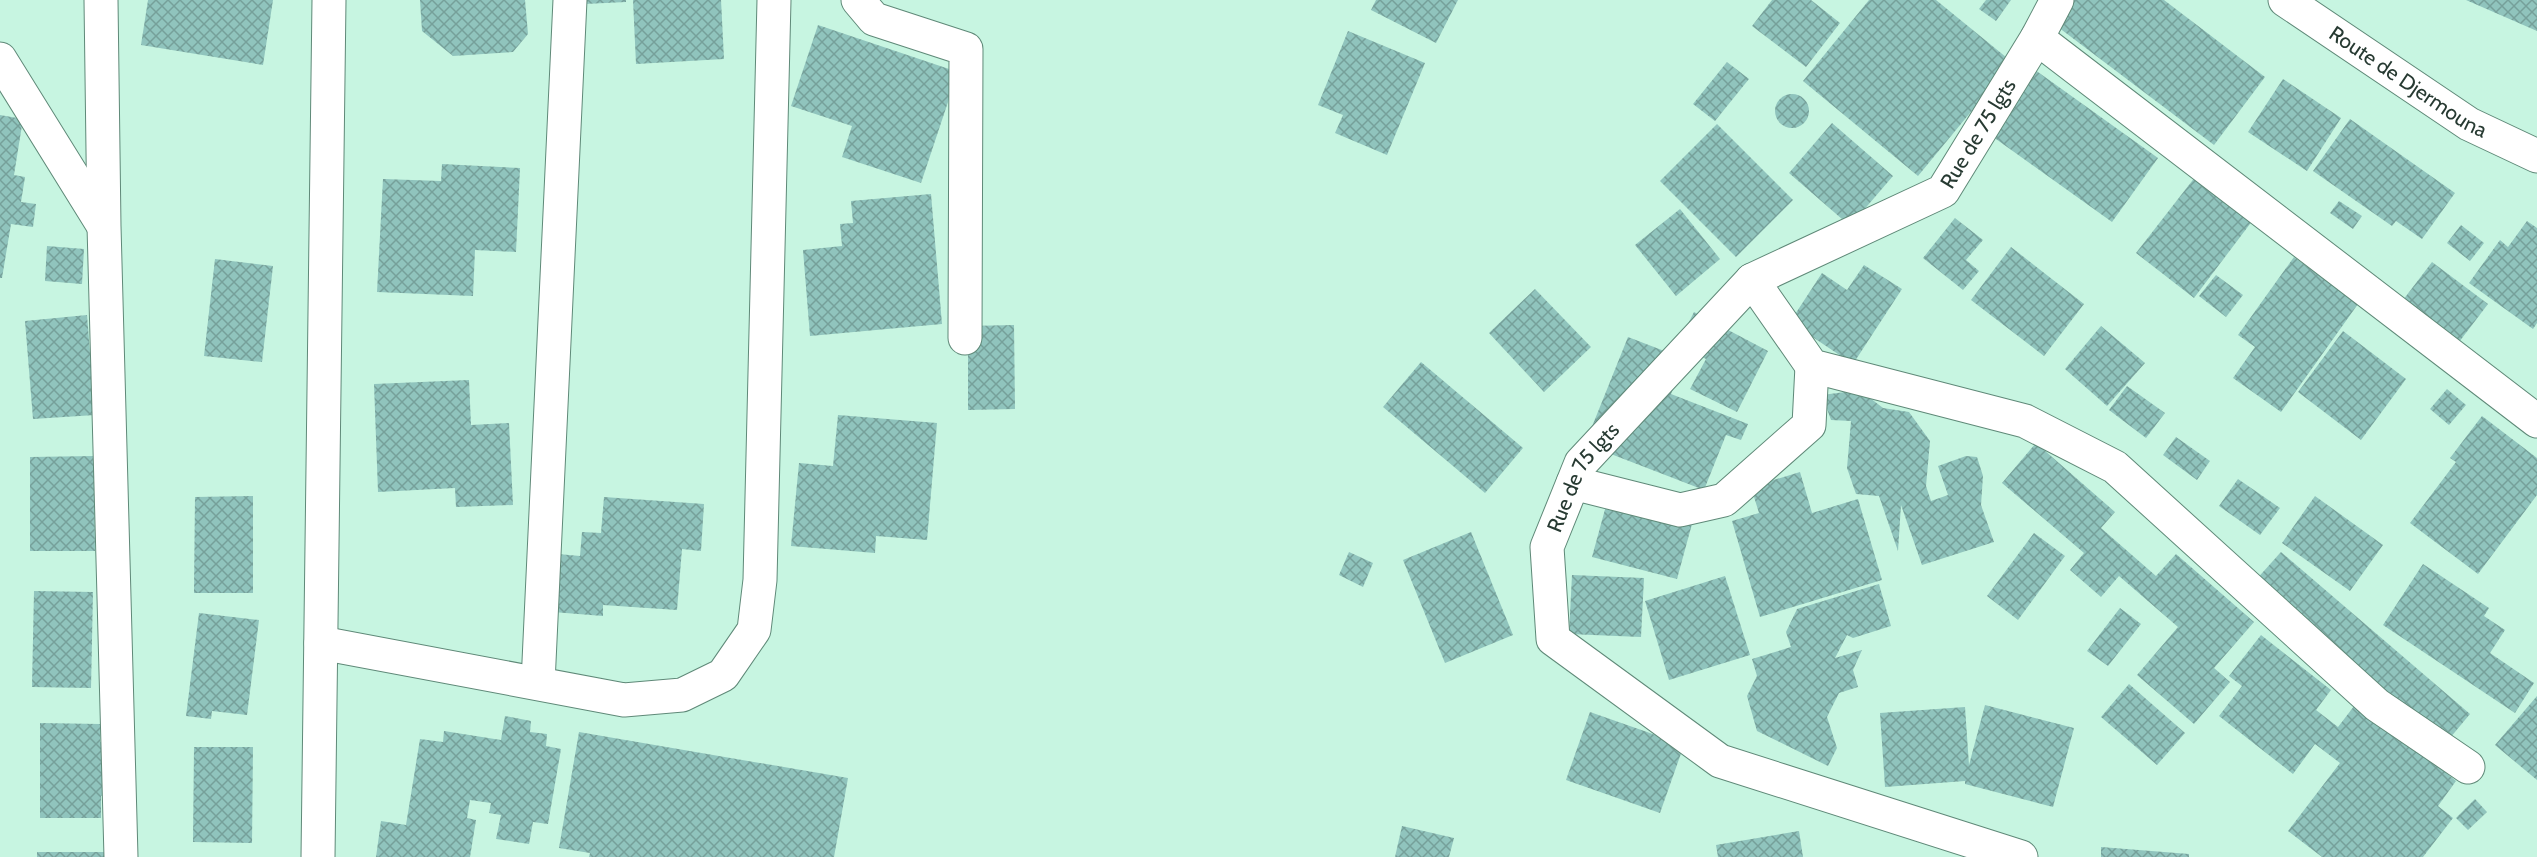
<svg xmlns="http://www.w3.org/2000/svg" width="2537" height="857" viewBox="0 0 2537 857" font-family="Cabin,sans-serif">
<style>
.building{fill:url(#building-cross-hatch)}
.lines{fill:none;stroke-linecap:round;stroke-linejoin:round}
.minor-casing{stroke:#5f8978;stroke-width:35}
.tertiary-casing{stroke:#5f8978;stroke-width:35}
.minor{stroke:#fff;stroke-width:33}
.tertiary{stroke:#fff;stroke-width:33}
.labels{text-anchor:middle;stroke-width:5;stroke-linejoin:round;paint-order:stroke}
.street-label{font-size:21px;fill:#273a32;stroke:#e2fdf1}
</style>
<defs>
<pattern id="building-cross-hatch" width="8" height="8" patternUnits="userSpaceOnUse" patternTransform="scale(1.5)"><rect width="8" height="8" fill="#90c4bd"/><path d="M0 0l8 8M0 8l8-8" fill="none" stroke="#76a09a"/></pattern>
</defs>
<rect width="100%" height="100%" fill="#c7f5e1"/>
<!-- building -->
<g class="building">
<polygon points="148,0 273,0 263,65 141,45"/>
<polygon points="420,0 525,0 528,34 513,52 453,56 422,31"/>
<polygon points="585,0 626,0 626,2 585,4"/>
<polygon points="633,0 721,0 724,59 636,64"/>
<polygon points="1376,0 1458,0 1436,43 1371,10"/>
<polygon points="1772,0 1811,0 1840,23 1806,67 1752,26"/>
<polygon points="1869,0 1936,0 2012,62 1918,176 1803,81"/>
<polygon points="1986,0 2011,0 1996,21 1979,9"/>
<polygon points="2073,0 2164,0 2265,77 2214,145 2054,24"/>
<polygon points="2466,0 2537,0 2537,31"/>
<polygon points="818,25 958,72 921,183 842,157 852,126 791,106"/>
<polygon points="1348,31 1425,63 1387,155 1335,133 1343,115 1318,105"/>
<polygon points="1727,62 1749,79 1715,121 1693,104"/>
<polygon points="2028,65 2158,158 2112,222 1982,129"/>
<polygon points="2283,79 2341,118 2307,171 2248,132"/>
<circle cx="1792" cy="111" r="17"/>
<polygon points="0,115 23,119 14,175 25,177 21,202 36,204 33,227 11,224 2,278 0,278"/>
<polygon points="2350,119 2455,193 2422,239 2396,221 2392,226 2313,171"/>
<polygon points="1832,123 1893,176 1850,226 1789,173"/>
<polygon points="1717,124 1793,200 1736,257 1660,181"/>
<polygon points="442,164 520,168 516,252 475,250 473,296 377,292 383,179 441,181"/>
<polygon points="2199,172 2256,216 2194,298 2136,253"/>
<polygon points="931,194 942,324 810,336 803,250 842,246 840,224 853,223 851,201"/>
<polygon points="2339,201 2362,216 2353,229 2330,213"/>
<polygon points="1680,209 1720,259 1676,296 1635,245"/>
<polygon points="1955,218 1983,240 1966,260 1979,271 1963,290 1923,258"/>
<polygon points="2527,221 2537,228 2537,323 2533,329 2469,283 2500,240 2508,247"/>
<polygon points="2461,225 2484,243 2470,261 2447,243"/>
<polygon points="47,246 84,249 82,284 45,281"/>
<polygon points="2011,247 2084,304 2044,356 1971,300"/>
<polygon points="2294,257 2358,304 2281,412 2233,378 2255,347 2238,335"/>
<polygon points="215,259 273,266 262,362 204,356"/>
<polygon points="2432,262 2488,304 2456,346 2400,304"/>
<polygon points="1864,265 1902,289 1853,364 1790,322 1822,273 1847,290"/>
<polygon points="2216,275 2243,295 2226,317 2199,296"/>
<polygon points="1535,289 1591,347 1544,392 1489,333"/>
<polygon points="1694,312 1768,351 1737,412 1690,389 1706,359 1678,344"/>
<polygon points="87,315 95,415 33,419 25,321"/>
<polygon points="1014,325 1015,409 968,410 968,326"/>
<polygon points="2101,326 2145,363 2107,406 2065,369"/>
<polygon points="2343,331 2406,379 2361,440 2298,392"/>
<polygon points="1628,337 1685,359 1671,394 1748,424 1741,440 1726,435 1704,490 1585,444"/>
<polygon points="1421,362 1523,448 1485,493 1383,407"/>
<polygon points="469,380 471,425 509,423 513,505 456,507 455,488 378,492 374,384"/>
<polygon points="2127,386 2165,413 2146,438 2109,410"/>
<polygon points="2447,389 2466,405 2449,425 2430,409"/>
<polygon points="1845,392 1870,398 1883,408 1909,412 1930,441 1926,486 1931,501 1948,495 1938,466 1966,456 1977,457 1983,476 1981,505 1994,542 1922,565 1901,505 1898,551 1879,496 1856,494 1847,468 1851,421 1831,420 1822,395"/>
<polygon points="838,415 937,423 927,540 876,536 875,553 791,546 799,463 833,466"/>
<polygon points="2482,416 2537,458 2537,495 2478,574 2410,523 2456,462 2450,458"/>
<polygon points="2176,437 2210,461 2197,480 2163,455"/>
<polygon points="2036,443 2115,512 2101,528 2156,576 2176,554 2254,622 2214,668 2230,682 2194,724 2137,675 2178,627 2119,576 2101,597 2070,570 2084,553 2002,483"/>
<polygon points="94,456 95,551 30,551 30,457"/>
<polygon points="1800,472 1812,513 1858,499 1882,580 1760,617 1732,521 1759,513 1751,487"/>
<polygon points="2238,479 2280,508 2260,535 2219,506"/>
<polygon points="253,496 253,593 194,593 195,497"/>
<polygon points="2315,496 2383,545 2350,591 2282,543"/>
<polygon points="604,497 704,504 701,551 682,549 677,610 603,605 603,616 553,612 558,554 580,556 582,532 601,533"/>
<polygon points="1607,502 1692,524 1677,579 1592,557"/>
<polygon points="1471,532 1513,635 1445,663 1403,560"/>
<polygon points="2034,533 2065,556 2018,620 1987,596"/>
<polygon points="1349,552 1373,563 1363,587 1339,575"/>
<polygon points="2281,552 2470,714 2445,744 2254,582"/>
<polygon points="2423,564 2489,608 2484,616 2505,630 2490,653 2534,683 2515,713 2383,625"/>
<polygon points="1572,575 1644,578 1641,637 1569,634"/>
<polygon points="1725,576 1750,655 1669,680 1645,601"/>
<polygon points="1879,584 1891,626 1853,638 1847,635 1835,658 1862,650 1853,670 1858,687 1839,693 1827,717 1837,748 1828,766 1757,731 1747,696 1757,676 1752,659 1791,647 1786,632 1797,609"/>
<polygon points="34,591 93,592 91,688 32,687"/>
<polygon points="2120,608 2141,624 2108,666 2087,651"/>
<polygon points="199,613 259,620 247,715 212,711 211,719 186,716"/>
<polygon points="2261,635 2331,690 2316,710 2338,727 2358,701 2456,781 2438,806 2453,818 2423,857 2322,857 2288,831 2340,763 2315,744 2293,774 2219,716 2242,686 2229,676"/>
<polygon points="2129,684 2185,733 2157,765 2101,717"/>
<polygon points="2537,696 2537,780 2495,745"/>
<polygon points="1985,705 2074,728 2053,807 1965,784 1965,781 1885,787 1880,713 1965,707 1969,765"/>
<polygon points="1590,712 1684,745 1660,813 1566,780"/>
<polygon points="505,716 531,721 530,732 547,734 546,746 561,749 548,824 533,822 529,844 496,839 501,815 489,813 491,803 470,800 467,818 476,820 470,857 376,857 381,821 406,825 420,739 443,742 444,731 501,740"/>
<polygon points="40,723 100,724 100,742 106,742 106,796 101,796 101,818 40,818"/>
<polygon points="579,732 848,778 834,857 589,857 590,853 559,848"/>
<polygon points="194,747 253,747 252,843 193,842"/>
<polygon points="2475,799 2487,812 2468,830 2456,818"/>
<polygon points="1402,826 1454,838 1449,857 1395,857"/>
<polygon points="1799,831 1803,857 1718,857 1716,845"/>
<polygon points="2101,847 2189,854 2189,857 2101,857"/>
<rect x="37" y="852" width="72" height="5"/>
</g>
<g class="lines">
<!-- minor casing -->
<g class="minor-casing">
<g id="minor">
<polyline points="101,0 104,226 121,857"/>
<polyline points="858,0 874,19 966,49 965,338"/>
<polyline points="2037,38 2537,421"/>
<polyline points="0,59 103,225"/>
<polyline points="1752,280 1812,366 2025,421 2115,467 2377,705 2468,767"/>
<polyline points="1573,483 1680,510 1724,500 1809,425 1812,366"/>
<polyline points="321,643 624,700 682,695 723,675 754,630 760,580 774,0"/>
<polyline points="538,683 570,0"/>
<polyline points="318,857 329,0"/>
<path id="s1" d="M2021,857L1720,761L1553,639L1547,547L1581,463L1752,280L1943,191L2037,38L2057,0"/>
</g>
</g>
<!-- tertiary casing -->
<g class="tertiary-casing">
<g id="tertiary">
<path id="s2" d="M2285,0L2469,124L2537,156"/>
</g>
</g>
<!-- minor -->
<use href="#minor" class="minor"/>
<!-- tertiary -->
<use href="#tertiary" class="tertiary"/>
</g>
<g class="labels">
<!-- street labels -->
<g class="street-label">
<text dy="7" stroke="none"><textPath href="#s2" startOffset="148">Route de Djermouna</textPath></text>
<text dy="7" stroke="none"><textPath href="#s1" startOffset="1234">Rue de 75 lgts</textPath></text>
<text dy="7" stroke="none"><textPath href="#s1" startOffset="694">Rue de 75 lgts</textPath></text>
</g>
</g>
</svg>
